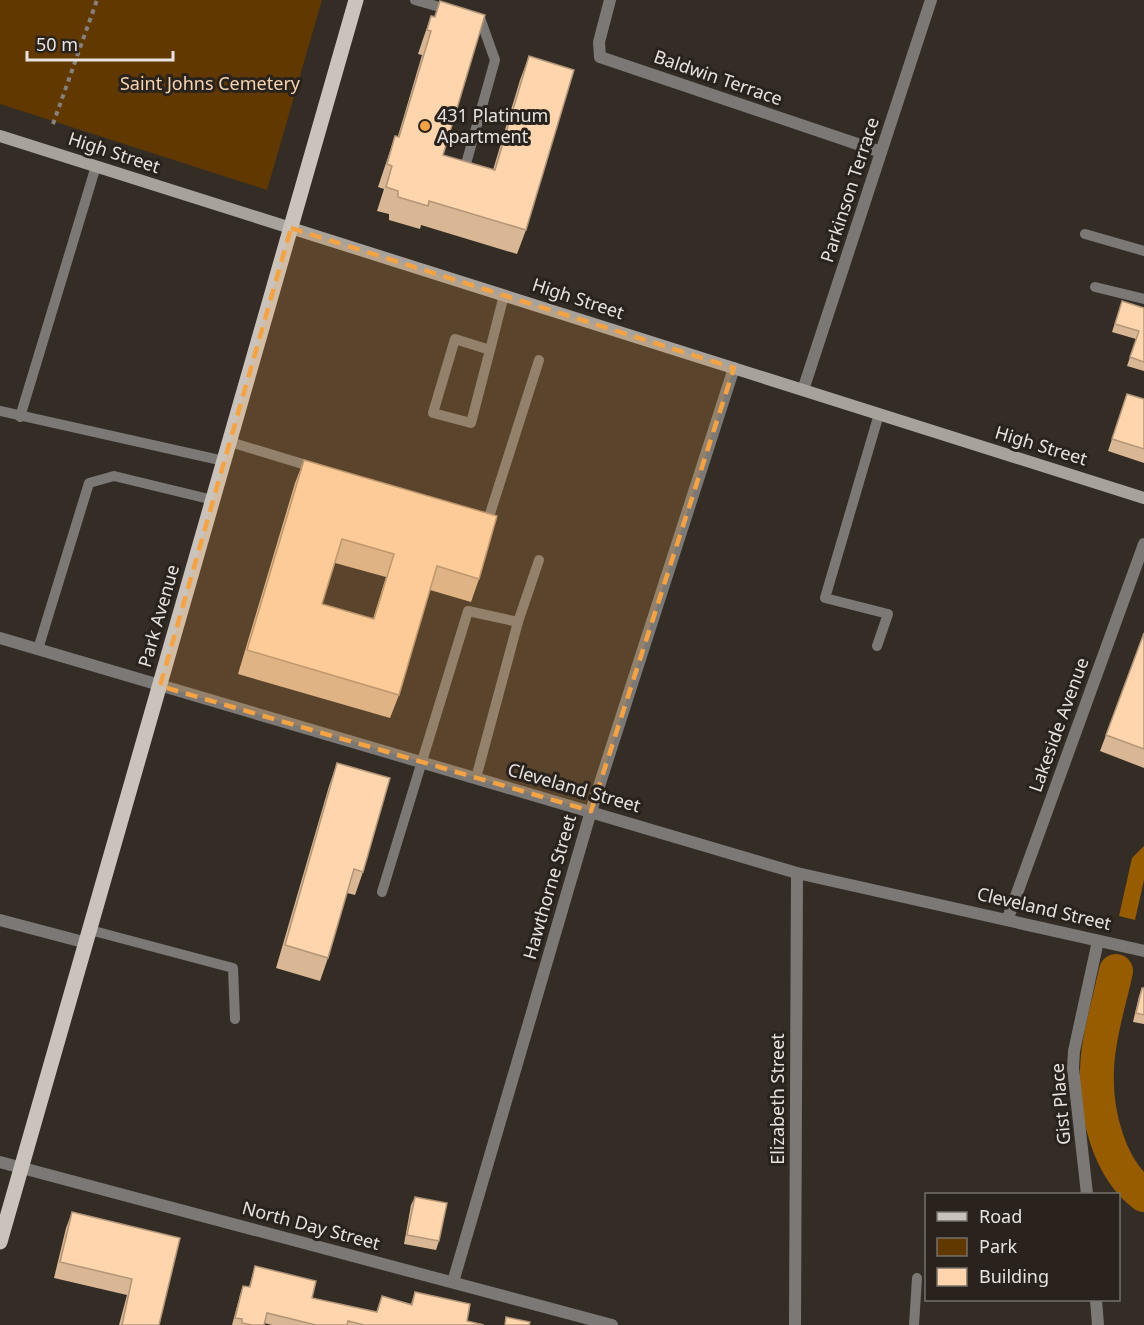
<svg xmlns="http://www.w3.org/2000/svg" width="1144" height="1325" viewBox="0 0 1144 1325" font-family="'Noto Sans',sans-serif">
<style>
.green{fill:#603800}
.water{fill:#975b00}
.lines{fill:none;stroke-linecap:round;stroke-linejoin:round}
.river{stroke:#975b00;stroke-width:34}
.path{stroke:#87807b;stroke-width:4;stroke-dasharray:4.5 4.5;stroke-linecap:butt}
.lane{stroke:#7c7875;stroke-width:10}
.street{stroke:#7c7875;stroke-width:12}
.secondary{stroke:#a8a29d;stroke-width:12}
.primary{stroke:#cac3bc;stroke-width:15}
.wall{fill:#dab794;fill-rule:evenodd}
.building{fill:#fed5ac;stroke:#b29578;stroke-width:1.5;fill-rule:evenodd}
.marked{fill:#f4a344;fill-opacity:0.2;stroke:#f4a344;stroke-width:4.5;stroke-dasharray:12 8;stroke-linejoin:round}
.poi-dot{fill:#f4a344;stroke:#2a231d;stroke-width:2}
.labels{text-anchor:middle;stroke-width:6;stroke-linejoin:round;paint-order:stroke}
.street-label{font-size:18px;fill:#e8e3df;stroke:#2a231d}
.park-label{font-size:18px;fill:#f6d3b1;stroke:#2a231d}
.poi-label{font-size:18px;fill:#e8e3df;stroke:#2a231d;text-anchor:start}
</style>
<rect width="100%" height="100%" fill="#342d26"/>
<!-- green -->
<polygon class="green" points="0,0 322,0 267,190 0,104"/>
<!-- water -->
<polygon class="water" points="1144,846 1144,880 1135,920 1119,916 1132,858"/>
<g class="lines">
<!-- river -->
<path class="river" d="M1116,971C1109,1003 1098,1037 1097,1070C1095,1113 1109,1169 1144,1195"/>
<!-- path -->
<polyline class="path" points="53,124 97,0"/>
<!-- lane -->
<g class="lane">
<polyline points="415,0 450,10"/>
<polyline points="464,171 495,60 480,18 473,16"/>
<polyline points="1085,234 1144,251"/>
<polyline points="1095,287 1144,299"/>
<polyline points="490,350 471,423 433,413 455,339 490,350 504,295"/>
<polyline points="0,411 224,461"/>
<polyline points="20,417 96,166"/>
<polyline points="230,442 316,468"/>
<polyline points="480,518 488,520 539,360"/>
<polyline points="877,646 888,614 825,598 879,414"/>
<polyline points="38,649 89,483 114,476 213,500"/>
<polyline points="476,778 518,622 539,560"/>
<polyline points="382,892 468,611 518,622"/>
<polyline points="90,930 233,968 235,1019"/>
<polyline points="914,1325 917,1278"/>
</g>
<!-- street -->
<g class="street">
<polyline points="610,0 599,42 600,57 881,152"/>
<polyline points="803,390 931,0"/>
<polyline points="0,638 797,873 1144,951"/>
<polyline points="1008,918 1144,544"/>
<polyline points="0,920 87,943"/>
<polyline points="0,1162 612,1325"/>
<polyline points="1087,1194 1073,1068 1074,1051 1098,941"/>
<polyline points="453,1282 591,811 734,368"/>
<polyline points="1096,1300 1098,1325"/>
<polyline points="795,1325 797,873"/>
</g>
<!-- secondary -->
<polyline class="secondary" points="0,136 1144,498"/>
<!-- primary -->
<polyline class="primary" points="0,1242 356,0"/>
</g>
<!-- wall -->
<g class="wall">
<polygon points="440,1 443,155 493,170 520,80 529,56 526,230 517,254 421,225 420,229 389,220 389,214 377,211 384,189 378,187 395,136 398,136 422,55 418,54 423,39 431,16 434,17"/>
<polygon points="1122,301 1144,308 1144,371 1127,366 1136,339 1112,332"/>
<polygon points="1127,394 1144,399 1144,463 1108,451"/>
<path d="M304,460L479,579L471,602L430,590L399,695L390,718L238,674L295,483ZM335,563L386,577L373,619L322,604Z"/>
<polygon points="1144,633 1144,768 1100,751"/>
<polygon points="337,763 363,872 355,895 347,893 328,958 320,981 276,968 329,786"/>
<polygon points="1142,988 1144,988 1144,1024 1133,1022 1139,996"/>
<polygon points="415,1197 439,1241 436,1250 404,1244 411,1205"/>
<polygon points="72,1212 180,1238 159,1325 119,1325 127,1295 54,1278 66,1228"/>
<polygon points="255,1266 312,1298 377,1312 382,1296 411,1304 415,1292 467,1321 484,1325 272,1325 264,1323 264,1325 232,1325 240,1295 243,1286 249,1287"/>
</g>
<!-- building -->
<g class="building">
<polygon points="440,1 485,15 443,155 495,170 529,56 574,70 526,230 429,201 428,206 398,197 398,191 386,187 392,166 387,164 395,136 399,137 431,31 427,30 431,16 435,17"/>
<polygon points="1122,301 1144,308 1144,362 1130,357 1139,331 1115,324"/>
<polygon points="1127,394 1144,399 1144,449 1112,439"/>
<path d="M304,460L497,516L479,579L437,566L399,695L247,650ZM342,539L394,554L374,619L322,604Z"/>
<polygon points="1144,633 1144,749 1106,735"/>
<polygon points="337,763 390,778 363,872 354,869 328,958 285,945"/>
<polygon points="1142,988 1144,988 1144,1015 1136,1013"/>
<polygon points="415,1197 447,1203 439,1241 407,1235"/>
<polygon points="72,1212 180,1238 159,1325 122,1325 132,1279 60,1262"/>
<polygon points="255,1266 316,1281 312,1298 377,1312 382,1296 412,1305 415,1292 470,1304 467,1321 484,1325 364,1325 348,1321 347,1325 316,1325 267,1313 264,1325 252,1325 242,1323 242,1319 235,1318 243,1286 250,1287"/>
<polygon points="506,1317 530,1322 529,1325 505,1325"/>
</g>
<!-- marked area -->
<path class="marked" d="M291,228L734,368L591,811L160,686Z"/>
<!-- markers -->
<circle class="poi-dot" cx="425" cy="126" r="6"/>
<g class="labels">
<!-- street labels -->
<g class="street-label">
<text transform="translate(718 78) rotate(19)" y="6">Baldwin Terrace</text>
<text transform="translate(114 153) rotate(18)" y="6">High Street</text>
<text transform="translate(850 190) rotate(-72)" y="6">Parkinson Terrace</text>
<text transform="translate(578 299) rotate(18)" y="6">High Street</text>
<text transform="translate(1041 446) rotate(17)" y="6">High Street</text>
<text transform="translate(159 616) rotate(-74)" y="6">Park Avenue</text>
<text transform="translate(1059 725) rotate(-70)" y="6">Lakeside Avenue</text>
<text transform="translate(574 788) rotate(16)" y="6">Cleveland Street</text>
<text transform="translate(550 887) rotate(-74)" y="6">Hawthorne Street</text>
<text transform="translate(1044 909) rotate(13)" y="6">Cleveland Street</text>
<text transform="translate(778 1099) rotate(-90)" y="6">Elizabeth Street</text>
<text transform="translate(1061 1104) rotate(-95)" y="6">Gist Place</text>
<text transform="translate(311 1226) rotate(15)" y="6">North Day Street</text>
</g>
<!-- park labels -->
<g class="park-label">
<text x="210" y="90">Saint Johns Cemetery</text>
</g>
<!-- poi labels -->
<g class="poi-label">
<text x="437" y="122">431 Platinum<tspan x="437" dy="21">Apartment</tspan></text>
</g>
</g>
<!-- legend -->
<rect x="925" y="1193" width="195" height="108" fill="#2a231d" stroke="#76706b" stroke-width="1.5"/>
<rect x="937" y="1212" width="30" height="9" fill="#cac3bc" stroke="#76706b" stroke-width="1.5"/>
<text x="979" y="1223" font-size="18" fill="#e8e3df">Road</text>
<rect x="937" y="1238" width="30" height="18" fill="#603800" stroke="#76706b" stroke-width="1.5"/>
<text x="979" y="1253" font-size="18" fill="#e8e3df">Park</text>
<rect x="937" y="1268" width="30" height="18" fill="#fed5ac" stroke="#76706b" stroke-width="1.5"/>
<text x="979" y="1283" font-size="18" fill="#e8e3df">Building</text>
<!-- scale -->
<path d="M27 51v9h146v-9" fill="none" stroke="#e8e3df" stroke-width="3"/>
<text x="36" y="51" font-size="18" fill="#e8e3df" stroke="#2a231d" stroke-width="4.5" paint-order="stroke">50 m</text>
</svg>
